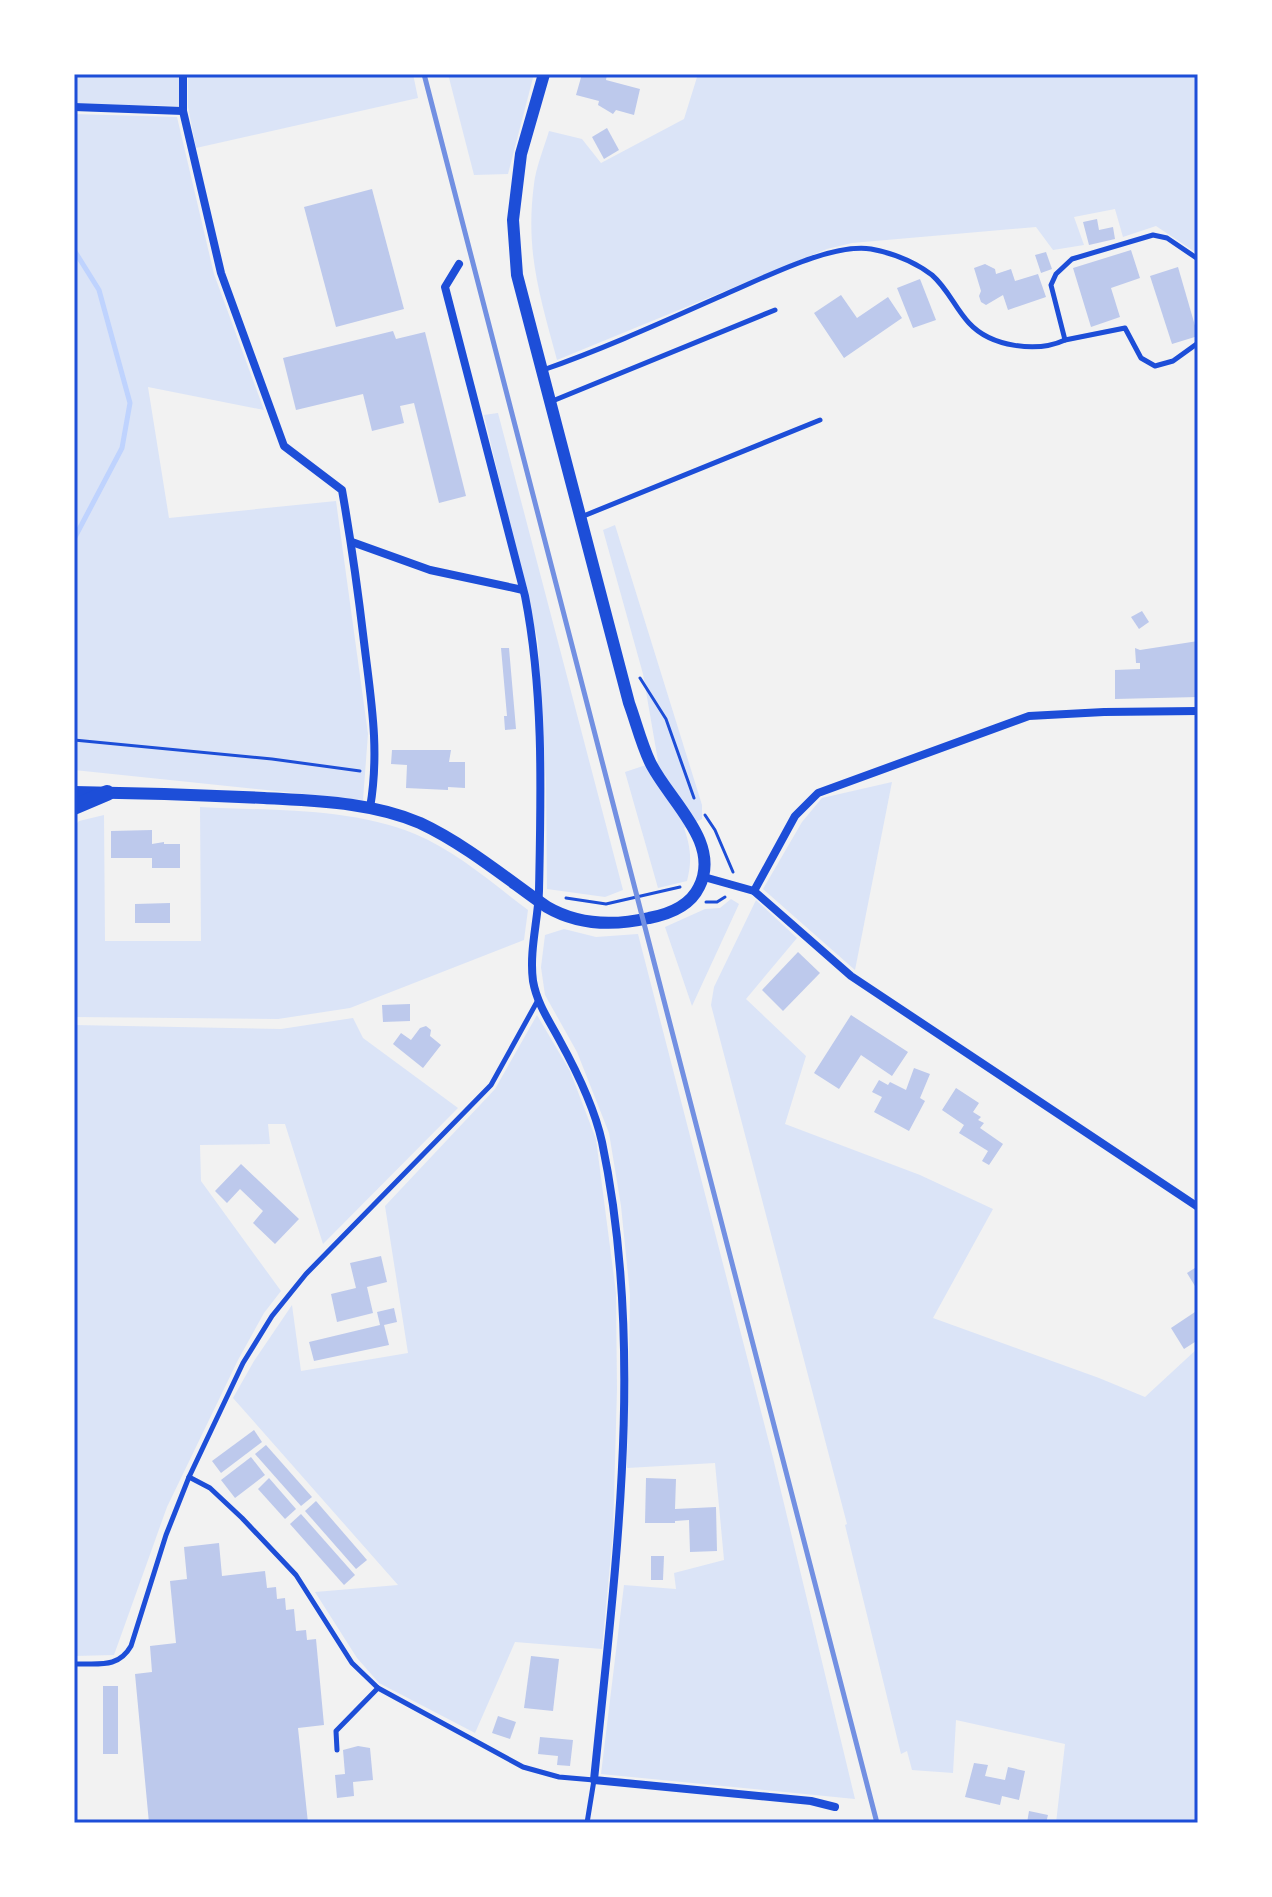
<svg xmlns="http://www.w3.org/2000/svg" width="1272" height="1897" viewBox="0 0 1272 1897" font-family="'Fira Sans Condensed',sans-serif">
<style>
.green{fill:#dbe4f7}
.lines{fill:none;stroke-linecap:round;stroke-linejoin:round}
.stream{stroke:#bfd3fe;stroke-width:5}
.building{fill:#bdc9ec}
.path{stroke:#1d4ed8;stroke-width:3}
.service{stroke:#1d4ed8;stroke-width:5}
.minor{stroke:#1d4ed8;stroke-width:8}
.tertiary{stroke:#1d4ed8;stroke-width:12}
.primary{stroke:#1d4ed8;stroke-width:16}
.rail{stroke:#7290e2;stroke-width:5}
.neatline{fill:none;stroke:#1d4ed8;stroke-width:3}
</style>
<rect width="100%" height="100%" fill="#f2f2f2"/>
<!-- green -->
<g class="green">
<polygon points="74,74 179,74 179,106 74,104"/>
<polygon points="188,74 413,74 418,98 196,148 188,107"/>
<polygon points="448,74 534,74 508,174 474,175"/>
<path d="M698,74H1198V254L1156,226L1123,237L1115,209L1074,217L1084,245L1053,250L1036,227L852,243L827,249L557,360C540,296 525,252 534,184C536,167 544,148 549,131L582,139L601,163L684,119Z"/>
<polygon points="74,114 177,117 214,274 264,410 148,387 169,518 336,501 368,734 363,800 74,770"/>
<polygon points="498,413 623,890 605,897 547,889 546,781 538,641 484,415"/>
<path d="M615,525L702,805V819L684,828C691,848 692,861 687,881L658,888L625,772L658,761L643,674L603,530Z"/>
<polygon points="892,782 855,970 763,889 802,822 822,798"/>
<path d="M200,807C271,811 348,807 415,834C456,851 492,883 528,910L524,940L350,1008L278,1019L75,1017L74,827L79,821L104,815L105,941H201Z"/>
<polygon points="731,899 739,904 692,1006 665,927 705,909 720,908"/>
<polygon points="756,900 797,938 746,999 806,1056 785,1124 920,1175 993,1209 933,1318 1099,1378 1145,1397 1198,1348 1198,1823 1056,1823 1065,1744 956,1720 953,1773 912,1770 907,1751 901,1754 845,1525 847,1524 711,1005 714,987"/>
<polygon points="564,929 596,937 638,934 773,1458 855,1799 601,1774 624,1585 676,1589 674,1573 724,1560 715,1463 627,1468 630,1295 621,1206 609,1133 577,1052 545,995 541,967 545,935"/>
<polygon points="537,1015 570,1071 596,1139 616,1293 617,1389 613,1533 602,1649 515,1642 475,1733 379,1683 357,1658 315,1592 398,1585 233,1398 254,1361 292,1305 301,1371 408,1353 385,1206 495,1089"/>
<polygon points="353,1018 363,1038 458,1108 323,1244 285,1124 268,1124 270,1144 200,1145 201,1181 281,1291 264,1313 238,1360 167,1507 114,1655 74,1656 74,1025 281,1029"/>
</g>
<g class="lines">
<!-- stream -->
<polyline class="stream" points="74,250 99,290 130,403 122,448 74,539"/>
</g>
<!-- building -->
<g class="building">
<polygon points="582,74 607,74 606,80 640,89 634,115 616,110 613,114 598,105 599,101 576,95"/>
<polygon points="607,128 619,150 604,159 592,137"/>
<polygon points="372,189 404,309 336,327 304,207"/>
<polygon points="1097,219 1099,230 1113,227 1115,239 1089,245 1083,222"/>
<polygon points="1131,250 1140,278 1111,288 1120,317 1091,327 1073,268"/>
<polygon points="1046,252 1052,269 1041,273 1035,255"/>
<polygon points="985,264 995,269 996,274 1011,269 1015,281 1038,274 1046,297 1008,310 1003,295 986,305 981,302 979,296 981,291 974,268"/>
<polygon points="1178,267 1198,336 1172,344 1150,276"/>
<polygon points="920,279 936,320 913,328 897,288"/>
<polygon points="841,295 857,318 888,297 902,318 844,358 814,313"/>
<polygon points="393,331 396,339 425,332 466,496 439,503 414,403 400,406 404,423 372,431 363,394 296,410 283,358"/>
<polygon points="1142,611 1149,622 1139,629 1131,617"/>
<polygon points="1198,641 1198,697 1115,699 1115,670 1140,669 1140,663 1136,663 1135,648 1140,650"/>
<polygon points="501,648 509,648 516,729 505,730 504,716 507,716"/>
<polygon points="392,750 451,750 449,762 465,762 465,788 448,787 448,790 406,788 407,765 391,764"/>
<polygon points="152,830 152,844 164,842 164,844 180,844 180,868 152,868 152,858 111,858 111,831"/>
<polygon points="170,903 170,923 135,923 135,904"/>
<polygon points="798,952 820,973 783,1011 762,990"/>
<polygon points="410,1004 410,1021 383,1022 382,1005"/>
<polygon points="851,1015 908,1052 892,1076 861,1055 839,1089 814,1073"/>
<polygon points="426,1026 431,1030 430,1036 441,1045 423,1068 393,1044 401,1033 411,1040 420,1028"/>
<polygon points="914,1068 930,1074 920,1098 925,1101 909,1131 874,1112 882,1097 872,1092 879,1080 888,1085 890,1082 906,1090"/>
<polygon points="956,1088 979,1103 973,1112 981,1117 978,1120 984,1123 980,1128 1003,1144 989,1165 982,1161 988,1151 959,1133 964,1125 942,1110"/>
<polygon points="241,1164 299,1219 275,1244 253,1223 263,1211 240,1189 227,1203 215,1191"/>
<polygon points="381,1256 387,1282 367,1287 373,1313 337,1322 331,1294 356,1288 350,1263"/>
<polygon points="1198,1266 1198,1291 1187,1273"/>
<polygon points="394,1308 397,1322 384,1325 389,1345 314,1361 309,1342 380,1325 377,1312"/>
<polygon points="1198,1310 1198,1340 1184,1349 1171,1328"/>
<polygon points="254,1430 262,1442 221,1473 212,1461"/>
<polygon points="266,1445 312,1497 301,1506 255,1454"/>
<polygon points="251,1457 265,1475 235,1498 221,1480"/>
<polygon points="269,1478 296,1509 285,1519 258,1489"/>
<polygon points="646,1478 676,1479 675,1509 716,1507 717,1551 690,1552 689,1520 675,1521 675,1523 645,1523"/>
<polygon points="316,1501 367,1560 356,1569 305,1511"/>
<polygon points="301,1514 355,1575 344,1585 290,1524"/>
<polygon points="219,1543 222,1576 265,1571 267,1588 276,1587 277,1599 285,1598 286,1610 294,1609 296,1631 306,1630 307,1640 316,1639 324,1725 298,1728 308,1823 149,1823 135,1674 152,1672 150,1646 176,1643 170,1581 187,1579 184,1547"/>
<polygon points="651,1556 664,1556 663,1580 651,1580"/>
<polygon points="531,1656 559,1659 553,1711 524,1708"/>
<rect x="103" y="1686" width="15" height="68"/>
<polygon points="498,1716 516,1722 510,1739 492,1733"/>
<polygon points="540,1737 573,1740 570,1766 557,1765 558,1756 538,1754"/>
<polygon points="358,1746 370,1748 373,1780 353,1782 354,1796 337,1798 335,1775 345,1774 343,1750"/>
<polygon points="974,1763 988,1765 985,1776 1005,1780 1008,1767 1025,1771 1019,1800 1002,1796 1000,1805 965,1797"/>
<polygon points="1029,1811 1048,1815 1046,1823 1027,1823"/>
</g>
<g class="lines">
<!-- path -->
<g class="path">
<polyline points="640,678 666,719 694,798"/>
<polyline points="74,740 272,759 360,771"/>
<polyline points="705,815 715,830 733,872"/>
<polyline points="566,898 606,904 680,887"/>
<polyline points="706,902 717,902 725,897"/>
</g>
<!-- service -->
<g class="service">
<polyline points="1065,340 1125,328 1141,358 1155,366 1173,361 1198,343"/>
<path d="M543,370C606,348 667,320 728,293C766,277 831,243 871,249C892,253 915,262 932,275C948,289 955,308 969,323C991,347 1037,353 1065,340L1051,285L1056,274L1072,259L1153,235L1167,238L1198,259"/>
<polyline points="550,402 775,310"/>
<polyline points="581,517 820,420"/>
<polyline points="189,1477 210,1488 242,1518 296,1575 352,1663 378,1688 523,1767 559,1777 594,1780 587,1823"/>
<path d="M74,1664C98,1663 118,1669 131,1646L166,1535L189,1477L243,1363L272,1316L306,1274L491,1085L538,1000"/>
<polyline points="337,1750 336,1731 378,1688"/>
</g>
<!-- minor -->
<g class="minor">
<path d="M183,74V111L221,273L284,446L342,490C351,541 358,591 364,642C371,700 380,750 370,808"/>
<polyline points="74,107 183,111"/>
<path d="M459,264L445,287L525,596C544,692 541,793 539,891C538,921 529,951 533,981C537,1004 550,1022 560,1041C576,1070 595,1110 602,1142C646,1351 615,1569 594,1780L811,1801L835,1807"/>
<polyline points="352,542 430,570 523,590"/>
<polyline points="704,877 754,891 851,976 1198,1207"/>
<polyline points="754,891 795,816 818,793 1029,716 1104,712 1198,711"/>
</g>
<!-- tertiary -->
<path class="tertiary" d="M74,792C137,793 200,795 264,798C316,801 371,802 420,823C465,844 507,879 547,907C578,925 614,926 649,918C670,914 690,906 699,887C722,842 668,800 650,762C641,743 636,722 629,703L517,275L513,220L521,154L544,74"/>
<!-- primary -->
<polyline class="primary" points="74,807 107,793"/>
<!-- rail -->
<polyline class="rail" points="424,74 877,1823"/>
</g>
<!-- border -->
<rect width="1272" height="1897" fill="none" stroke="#ffffff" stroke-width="152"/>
<rect x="76" y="76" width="1120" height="1745" class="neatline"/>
</svg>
